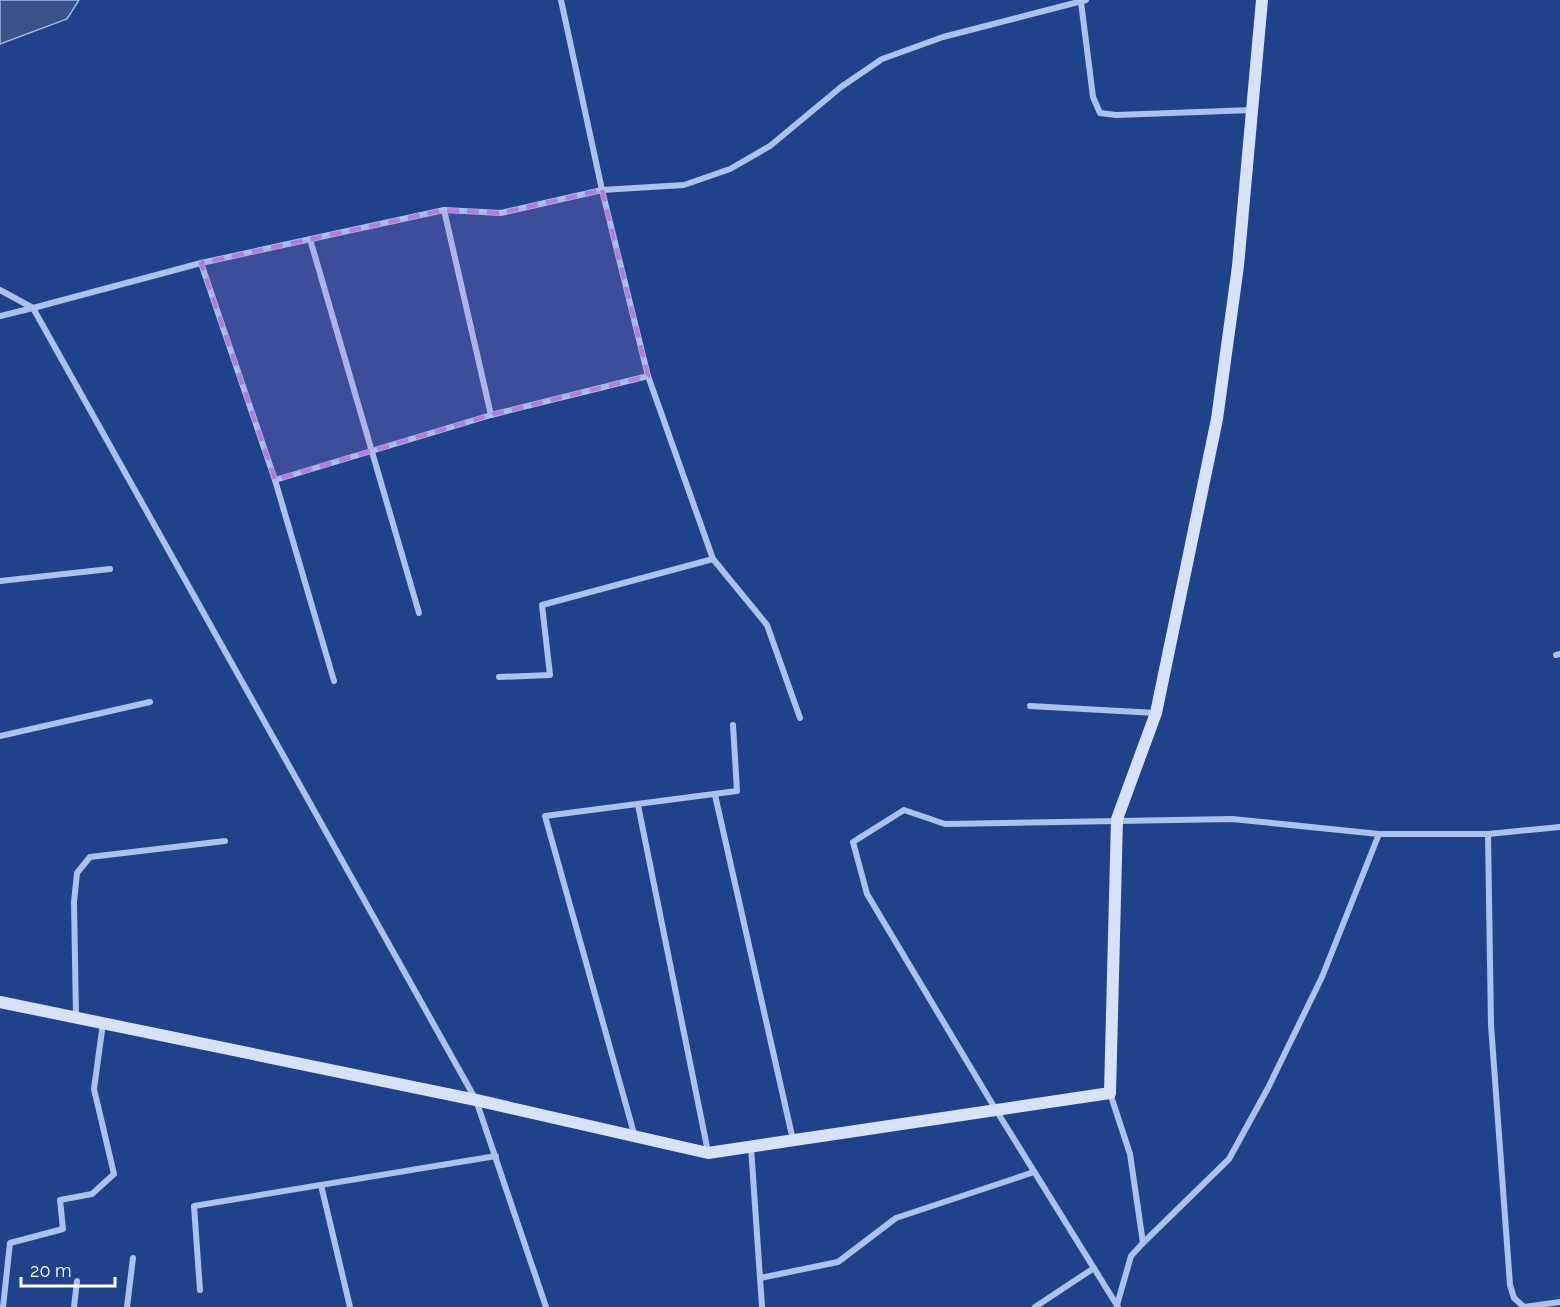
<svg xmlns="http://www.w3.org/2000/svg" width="1560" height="1307" viewBox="0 0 1560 1307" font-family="Raleway,sans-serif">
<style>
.water{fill:#3a5288;stroke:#9fbaed;stroke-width:1.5}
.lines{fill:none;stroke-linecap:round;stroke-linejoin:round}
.street{stroke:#acc1eb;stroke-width:6}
.secondary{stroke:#d7e2f9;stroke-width:12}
.marked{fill:#b080d9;fill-opacity:0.2;stroke:#b080d9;stroke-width:4.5;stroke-dasharray:12 8;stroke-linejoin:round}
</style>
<rect width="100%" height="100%" fill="#20428b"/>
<!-- water -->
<polygon class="water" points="0,0 79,0 67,19 0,44"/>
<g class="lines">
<!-- street -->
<g class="street">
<polyline points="561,0 602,190 648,376 713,559 767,625 800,718"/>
<polyline points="1081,2 1093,97 1100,113 1116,115 1253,110"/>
<polyline points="444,210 491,415"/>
<polyline points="310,239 419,613"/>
<polyline points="201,263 275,480 334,681"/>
<polyline points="0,290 33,308"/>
<polyline points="0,316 33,308"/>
<polyline points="275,480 491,415 648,376"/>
<polyline points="0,581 110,569"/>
<polyline points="1556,655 1560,654"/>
<polyline points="499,677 550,675 542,605 713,559"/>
<polyline points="1030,706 1156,713"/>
<polyline points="0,736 150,702"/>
<polyline points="715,795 793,1140"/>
<polyline points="638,805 708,1152"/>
<polyline points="1488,834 1491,1025 1510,1285 1514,1298 1524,1307 1560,1302"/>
<polyline points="76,1017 74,902 77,873 90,857 225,841"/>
<polyline points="1110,1093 1130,1154 1143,1243 1131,1256 1117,1305"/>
<polyline points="635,1137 545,816 737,791 733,725"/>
<polyline points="751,1147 762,1307"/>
<polyline points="321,1185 350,1307"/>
<polyline points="1143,1243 1229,1159 1268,1088 1322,977 1379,834"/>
<polyline points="760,1278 838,1262 896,1218 1034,1172"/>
<polyline points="200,1290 194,1206 496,1156"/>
<polyline points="3,1307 10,1243 63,1229 60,1200 92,1194 114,1174 94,1089 103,1023"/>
<polyline points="74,1307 77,1281"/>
<polyline points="127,1307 133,1258"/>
<polyline points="546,1307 476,1100 33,308 201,263 444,210 501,213 602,190 684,185 730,169 770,146 841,87 882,59 943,37 1086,0"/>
<polyline points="1035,1307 1094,1268"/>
<polyline points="1118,1307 996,1110 867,894 853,842 904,810 945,824 1232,819 1379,834 1488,834 1560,827"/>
</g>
<!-- secondary -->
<polyline class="secondary" points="0,1002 476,1100 708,1153 1110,1093 1117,819 1156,713 1217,419 1238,266 1262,0"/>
</g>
<!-- marked area -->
<path class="marked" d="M602,190L648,376L491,415L275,480L201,263L444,210L501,213Z"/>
<!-- scale -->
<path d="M21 1277v9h94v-9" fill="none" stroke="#ffffff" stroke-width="3"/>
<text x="30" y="1277" font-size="18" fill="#ffffff" stroke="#20428b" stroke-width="4.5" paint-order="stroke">20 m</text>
</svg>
